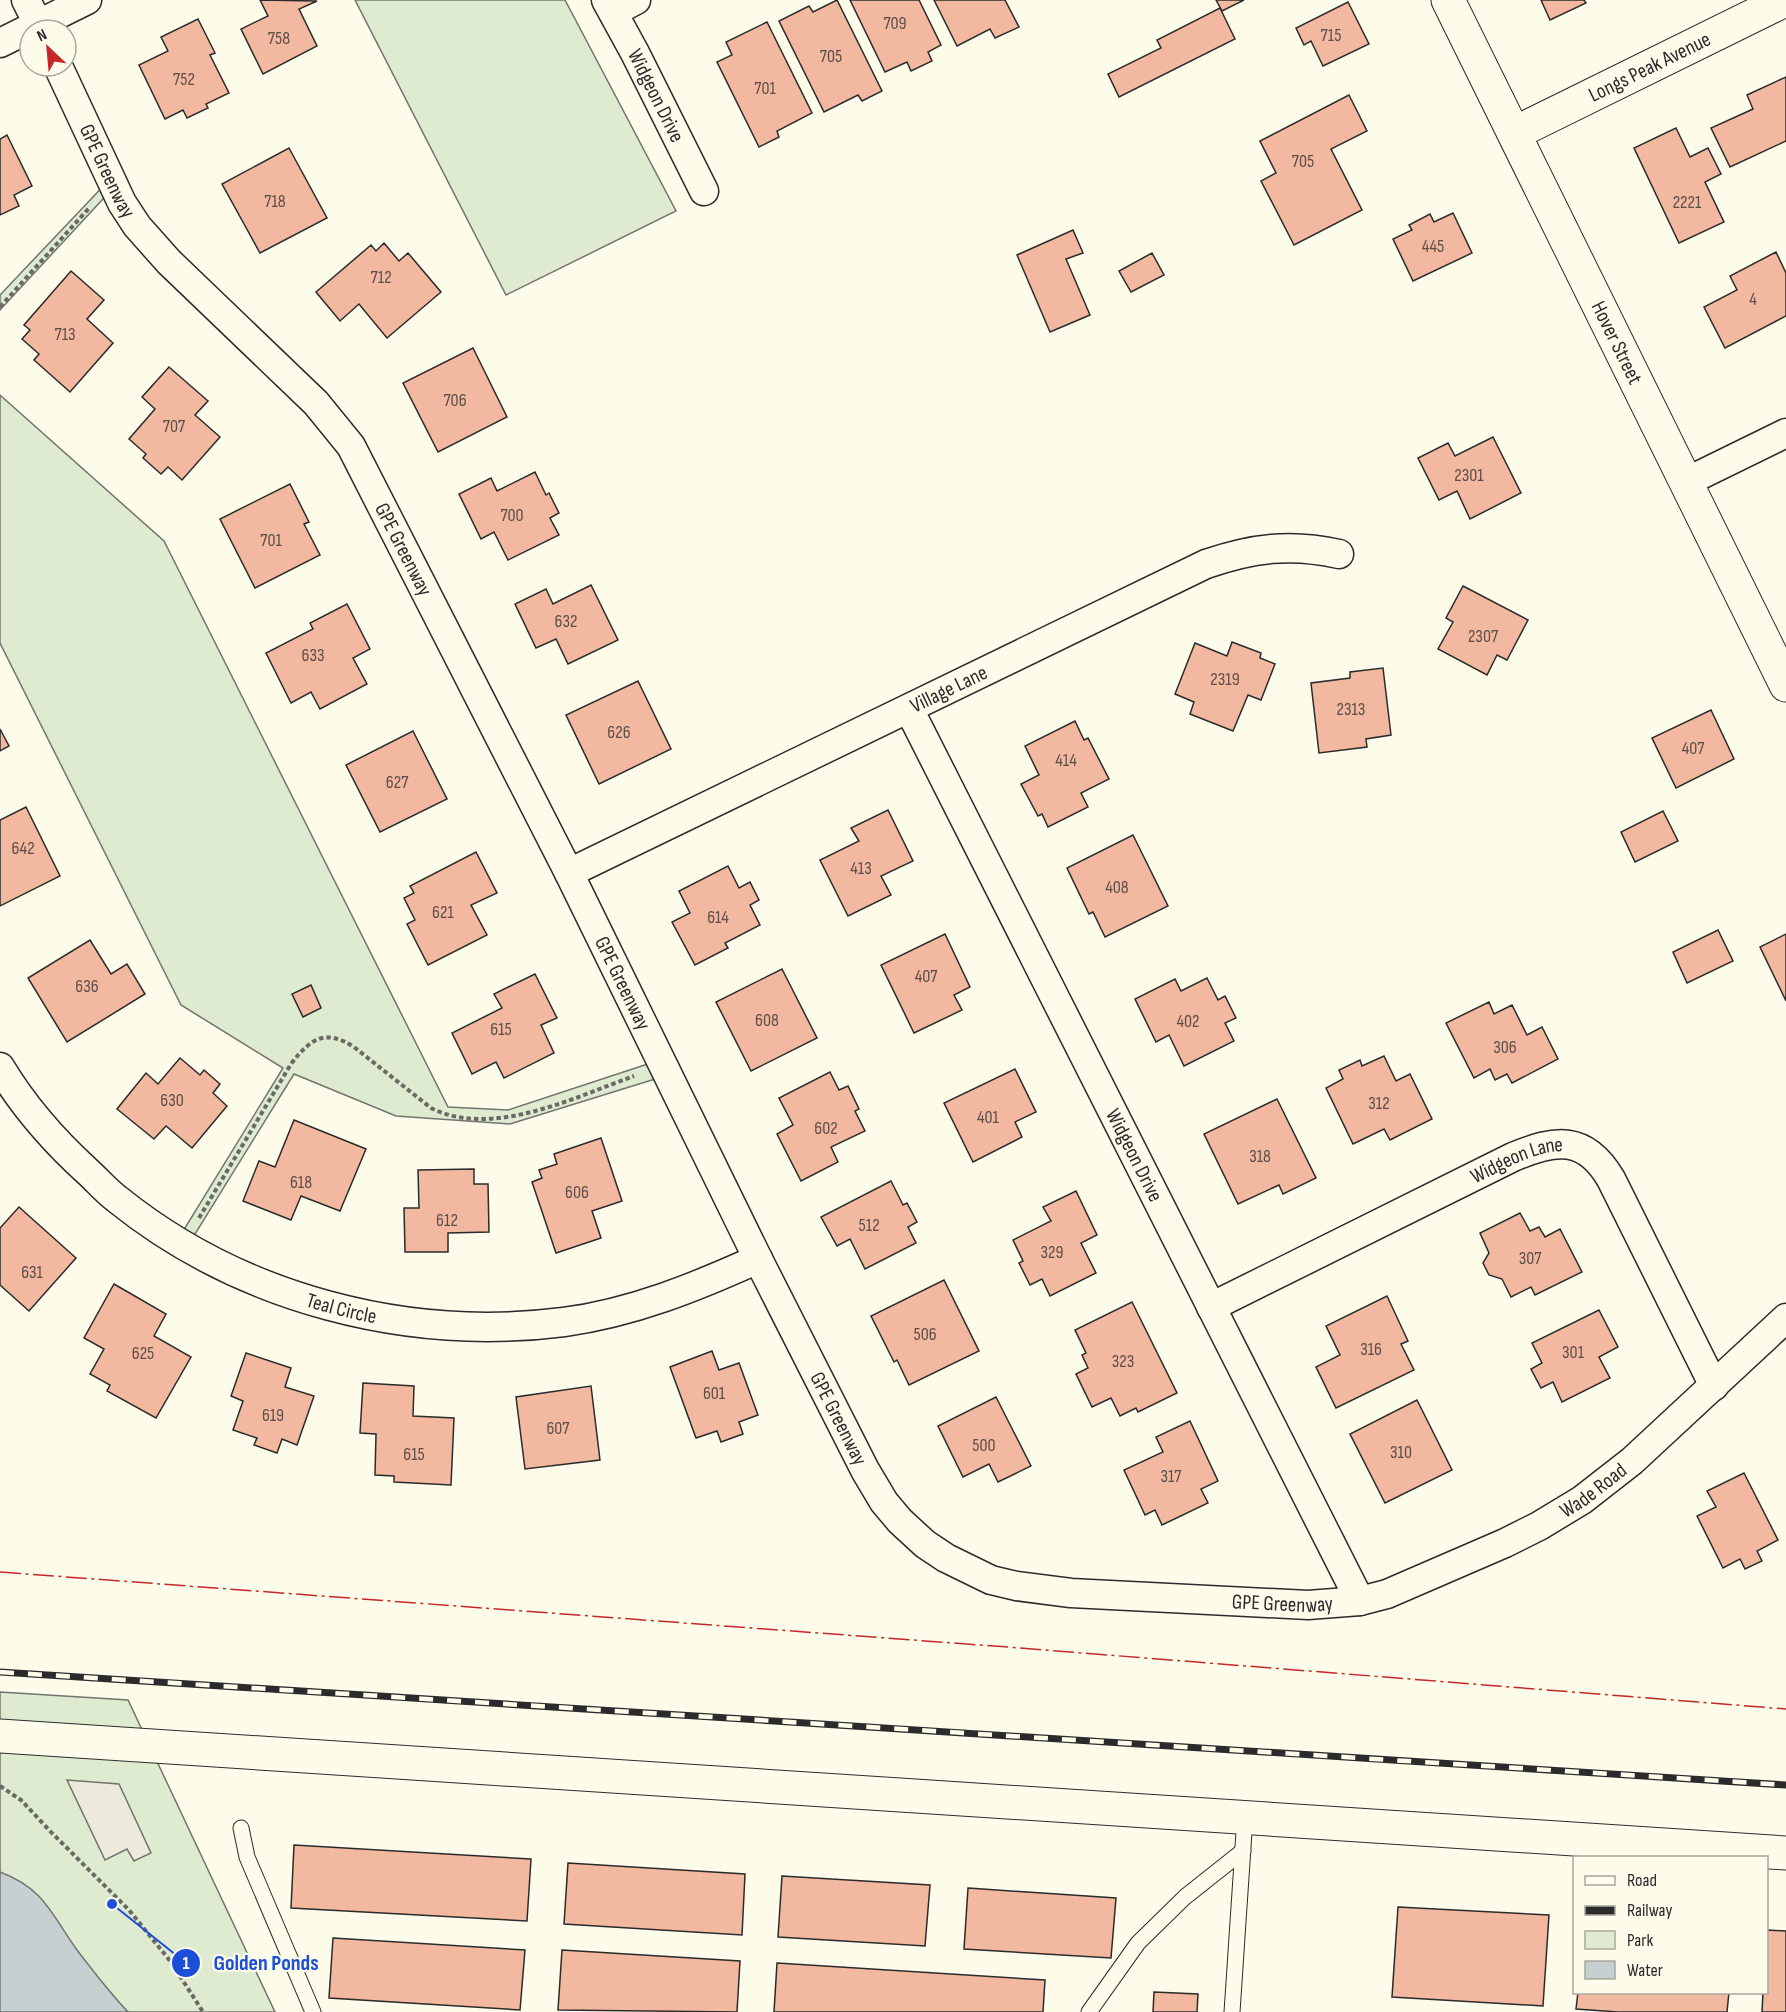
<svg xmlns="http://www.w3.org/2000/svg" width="1786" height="2012" viewBox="0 0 1786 2012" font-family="'Sofia Sans Condensed',sans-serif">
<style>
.green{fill:#deebd1;stroke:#74746e;stroke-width:1.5}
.parking{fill:#eceadb;stroke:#74746e;stroke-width:1.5}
.water{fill:#c7d0d0;stroke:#74746e;stroke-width:1.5}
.building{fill:#f2b8a0;stroke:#2b2b2b;stroke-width:1.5}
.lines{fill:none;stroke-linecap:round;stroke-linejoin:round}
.lane-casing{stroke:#2b2b2b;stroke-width:17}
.street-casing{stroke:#2b2b2b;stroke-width:31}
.secondary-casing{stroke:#2b2b2b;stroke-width:35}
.path{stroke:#6a6964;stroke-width:4;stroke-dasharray:4.5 3;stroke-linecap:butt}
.lane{stroke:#fdfbea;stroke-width:15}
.street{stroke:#fdfbea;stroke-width:28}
.secondary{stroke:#fdfbea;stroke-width:33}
.rail-casing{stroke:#2b2b2b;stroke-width:7}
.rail{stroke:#fdfbea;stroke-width:4.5;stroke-dasharray:14;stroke-linecap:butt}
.power{stroke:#c62828;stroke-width:1.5;stroke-dasharray:21 4.5 3 4.5;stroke-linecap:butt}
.labels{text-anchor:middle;stroke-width:4.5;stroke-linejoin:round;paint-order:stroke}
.number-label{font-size:18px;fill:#5d4e48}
.street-label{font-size:21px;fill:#2b2b2b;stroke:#fdfbea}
.leader{fill:none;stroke:#1d4ed8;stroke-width:2}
.callout-dot{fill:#1d4ed8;stroke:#fdfbea;stroke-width:2}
.mark-label{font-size:18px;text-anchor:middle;font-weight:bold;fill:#fff}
.callout-label{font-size:22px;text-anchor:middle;font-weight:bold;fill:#1d4ed8;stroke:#fdfbea;stroke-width:4.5;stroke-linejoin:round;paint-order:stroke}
</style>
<rect width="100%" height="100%" fill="#fdfbea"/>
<!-- green -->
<g class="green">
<polygon points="355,0 565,0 676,211 506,295"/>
<polygon points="111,178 115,186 0,310 0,295"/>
<polygon points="0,395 164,541 448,1107 508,1110 660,1060 668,1075 510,1124 396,1116 294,1074 187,1247 177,1241 283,1068 181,1005 0,643"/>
<polygon points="0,1692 128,1700 275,2012 0,2012"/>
</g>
<!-- parking -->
<polygon class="parking" points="67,1780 119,1784 151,1853 134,1861 127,1849 105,1860"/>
<!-- water -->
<path class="water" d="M0,1872C45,1889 51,1914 77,1950C93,1971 110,1993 128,2012H0Z"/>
<!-- building -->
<g class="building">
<polygon points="260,0 317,1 299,9 317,46 263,74 241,29 268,16"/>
<polygon points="837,0 882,91 862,101 858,95 824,112 779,21 809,6 813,12"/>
<polygon points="850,0 919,0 941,45 928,52 932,61 911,71 907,62 885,72"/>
<polygon points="934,0 1005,0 1019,27 995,38 990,29 957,46"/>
<polygon points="1216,0 1244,0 1222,11"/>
<polygon points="1541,0 1584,0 1586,3 1550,20"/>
<polygon points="1348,2 1369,44 1323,66 1311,41 1304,45 1296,28"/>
<polygon points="1220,8 1235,39 1119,97 1108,74 1161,48 1157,40"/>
<polygon points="198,19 215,53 210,55 229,93 206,104 208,108 187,118 183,110 165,119 139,65 168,51 161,37"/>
<polygon points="767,22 812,113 777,131 779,137 759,147 717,62 732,55 726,42"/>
<polygon points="1786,77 1786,141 1730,167 1711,128 1753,109 1747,95"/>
<polygon points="1349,95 1367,131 1331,149 1362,210 1294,245 1261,181 1276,173 1260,141"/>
<polygon points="1676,128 1690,157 1708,148 1721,174 1705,182 1724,222 1679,243 1634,148"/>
<polygon points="7,135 32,186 14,195 19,206 0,215 0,139"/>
<polygon points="289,148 327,218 260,253 222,184"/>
<polygon points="1453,213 1472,253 1413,281 1393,239 1412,230 1409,225 1430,214 1434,222"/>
<polygon points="1073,230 1083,253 1066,259 1090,315 1050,332 1017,255"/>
<polygon points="384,243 399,261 408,253 441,292 387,338 359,304 340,321 316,292 371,245 376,251"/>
<polygon points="1776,252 1786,273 1786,316 1725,348 1704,307 1737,290 1730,276"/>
<polygon points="1152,253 1164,275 1131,292 1119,271"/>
<polygon points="71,271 104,300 87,319 113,343 70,392 34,360 39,354 22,339 30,330 24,325"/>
<polygon points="473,348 507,417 438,452 403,383"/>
<polygon points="169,367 208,401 195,415 220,437 182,480 168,467 161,474 143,458 146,454 129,439 155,409 142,397"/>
<polygon points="1493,437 1521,493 1470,519 1457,491 1439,500 1418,458 1448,443 1455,456"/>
<polygon points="535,472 546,495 549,493 559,513 550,518 559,535 508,560 494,532 481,539 459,494 491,478 497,491"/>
<polygon points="290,484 309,522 304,524 320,555 255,588 220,519"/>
<polygon points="591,585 618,640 568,664 556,639 536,648 515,604 546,589 553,604"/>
<polygon points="1463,586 1528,620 1507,660 1497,655 1487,675 1438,649 1453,622 1446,618"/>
<polygon points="347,604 370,649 353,658 367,684 320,709 311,692 291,703 266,653 313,629 310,623"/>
<polygon points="1232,642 1261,653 1260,658 1275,664 1261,700 1248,695 1233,731 1190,714 1194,702 1175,694 1195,643 1227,656"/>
<polygon points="1383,668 1391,735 1366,739 1367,747 1319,753 1311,683 1350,678 1350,672"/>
<polygon points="638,681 671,749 599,784 566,715"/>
<polygon points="1711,710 1734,759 1676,788 1652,738"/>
<polygon points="1075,721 1084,740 1088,738 1109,779 1081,793 1088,807 1048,827 1042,814 1038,816 1021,784 1039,775 1025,746"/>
<polygon points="0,729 9,746 0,751"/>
<polygon points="413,731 447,799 380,832 346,765"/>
<polygon points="26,807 60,876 0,906 0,820"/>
<polygon points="888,810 913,861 881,876 891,895 848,916 820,860 859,841 851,828"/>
<polygon points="1663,811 1678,841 1635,862 1621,832"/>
<polygon points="1133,835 1168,906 1105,937 1093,912 1089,914 1067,868"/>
<polygon points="476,852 497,893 471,905 487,935 428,965 407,924 415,920 404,898 414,893 410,886"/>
<polygon points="728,866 739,888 750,882 759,900 750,905 760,925 725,943 728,948 695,965 672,922 690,913 679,891"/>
<polygon points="1718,930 1733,961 1687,983 1673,952"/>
<polygon points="945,934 970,987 954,995 962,1010 914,1033 881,965"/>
<polygon points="1786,934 1786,1001 1760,947"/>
<polygon points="90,940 111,974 127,964 145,994 67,1042 28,978"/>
<polygon points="782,969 817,1038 751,1071 716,1002"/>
<polygon points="535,974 557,1018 541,1025 554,1053 504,1078 496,1062 472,1074 452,1033 502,1008 494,994"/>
<polygon points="1207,978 1218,1000 1225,996 1236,1018 1225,1023 1234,1041 1184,1066 1169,1035 1156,1042 1135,999 1175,979 1181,991"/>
<polygon points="311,985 321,1008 303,1017 292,994"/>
<polygon points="1489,1002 1494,1014 1512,1005 1527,1035 1542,1027 1558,1059 1512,1083 1507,1074 1495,1080 1490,1069 1474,1078 1446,1023"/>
<polygon points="1384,1056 1396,1081 1410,1074 1432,1119 1390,1140 1384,1129 1353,1144 1326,1088 1343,1079 1339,1070 1360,1060 1362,1066"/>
<polygon points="180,1058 200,1075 204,1070 220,1084 213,1093 227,1106 192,1148 166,1126 154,1139 117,1109 146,1073 158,1084"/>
<polygon points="1015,1069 1036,1112 1015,1122 1022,1137 973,1162 944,1103"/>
<polygon points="830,1072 839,1090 848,1086 859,1109 855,1111 865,1131 831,1147 838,1162 801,1181 777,1134 793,1125 779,1098"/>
<polygon points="1277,1099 1316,1178 1283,1194 1279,1185 1238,1204 1204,1134"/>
<polygon points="294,1120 366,1149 340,1211 301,1196 291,1220 243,1201 259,1161 275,1167"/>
<polygon points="601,1138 622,1201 592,1211 601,1238 556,1253 532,1182 542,1178 539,1170 557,1164 554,1154"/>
<polygon points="474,1169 474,1184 488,1184 489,1232 448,1233 448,1252 405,1252 404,1208 419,1208 418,1170"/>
<polygon points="891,1181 903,1205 907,1203 917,1222 908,1227 916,1243 865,1269 850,1239 837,1246 821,1217"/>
<polygon points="1076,1191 1097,1235 1081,1243 1096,1273 1050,1296 1042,1279 1030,1285 1019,1263 1023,1261 1013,1240 1051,1221 1043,1207"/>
<polygon points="19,1207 76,1258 29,1311 0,1285 0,1228"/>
<polygon points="1520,1213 1530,1231 1539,1227 1545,1237 1560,1229 1582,1272 1535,1295 1531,1287 1511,1297 1502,1279 1489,1275 1483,1263 1489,1253 1480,1233"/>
<polygon points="944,1280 979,1351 909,1385 897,1360 894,1362 871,1316"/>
<polygon points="114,1284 166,1314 154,1336 191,1357 156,1418 107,1391 110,1385 90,1374 104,1349 84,1338"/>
<polygon points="1387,1296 1408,1341 1401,1344 1414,1370 1336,1408 1316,1367 1340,1355 1326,1326"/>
<polygon points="1132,1302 1177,1393 1138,1412 1136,1408 1120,1416 1111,1398 1092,1407 1076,1374 1088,1368 1082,1355 1086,1353 1075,1330"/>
<polygon points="1599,1310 1618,1347 1599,1357 1610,1378 1562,1402 1553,1382 1541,1388 1531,1369 1542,1363 1532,1343"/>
<polygon points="712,1351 719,1370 739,1363 758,1415 739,1422 743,1434 721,1442 717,1431 696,1438 670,1367"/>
<polygon points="246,1353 291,1368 285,1387 314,1396 297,1445 282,1439 277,1453 254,1445 257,1438 233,1430 243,1401 231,1396"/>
<polygon points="363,1383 414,1386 413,1416 454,1418 451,1485 394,1482 394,1476 375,1475 376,1434 360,1433"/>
<polygon points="591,1386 600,1460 525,1469 516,1397"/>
<polygon points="996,1397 1031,1466 998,1482 989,1464 963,1477 938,1426"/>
<polygon points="1417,1400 1452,1470 1385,1503 1350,1434"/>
<polygon points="1190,1421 1218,1481 1201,1489 1208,1503 1162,1525 1155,1510 1145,1515 1124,1470 1163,1452 1156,1437"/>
<polygon points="1744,1473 1778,1540 1757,1551 1762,1561 1745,1569 1740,1559 1723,1568 1697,1516 1716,1507 1707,1491"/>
<polygon points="294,1845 531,1859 527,1921 291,1908"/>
<polygon points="568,1863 745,1874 742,1935 564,1924"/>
<polygon points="782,1876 930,1885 925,1946 778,1937"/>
<polygon points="968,1888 1116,1898 1111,1958 964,1949"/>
<polygon points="1398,1907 1549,1915 1543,2006 1392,1997"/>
<polygon points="1767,1930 1786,1931 1786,2012 1762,2012 1763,1992 1766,1992"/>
<polygon points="333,1938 525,1950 520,2010 329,1998"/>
<polygon points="562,1950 740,1961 737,2012 558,2010"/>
<polygon points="777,1963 1045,1980 1043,2012 774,2012"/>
<polygon points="1154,1992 1198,1994 1197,2012 1153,2012"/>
<polygon points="1578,1992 1729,1992 1727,2012 1618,2012 1576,2009"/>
</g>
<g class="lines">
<!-- lane casing -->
<g class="lane-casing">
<g id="lane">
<polyline points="241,1828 247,1857 313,2012"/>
<polyline points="1089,2012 1138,1943 1185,1897 1243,1851"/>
<polyline points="1232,2012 1245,1817"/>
</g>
</g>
<!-- street casing -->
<g class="street-casing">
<g id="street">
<polyline points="26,0 41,30"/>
<path id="s1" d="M606,0L635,53L704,191"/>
<polyline points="613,12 636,0"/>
<polyline points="0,43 87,0"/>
<path id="s2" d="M58,66L122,203L137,226L169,262L316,403L351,446L569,873L758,1259L865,1470L884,1502L900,1521L925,1544L946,1558L991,1580L1016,1586L1071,1593L1308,1605L1360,1601L1387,1594L1505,1543L1539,1526L1582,1500L1632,1461L1786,1318"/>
<polyline points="1686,482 1786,433"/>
<path id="s3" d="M909,709L1360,1601"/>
<path id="s4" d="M569,873L1206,564C1252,548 1291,543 1339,554"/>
<path id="s5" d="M0,1067C24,1107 53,1140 87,1171C97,1180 106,1191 117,1199C241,1299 407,1342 564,1322C632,1313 696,1287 758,1259"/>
<path id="s6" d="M1211,1307L1513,1157C1556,1139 1585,1135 1611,1179L1714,1386"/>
</g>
</g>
<!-- secondary casing -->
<g class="secondary-casing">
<g id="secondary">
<path id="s7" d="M1448,0L1786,685"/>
<path id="s8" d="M1515,133L1785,0"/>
<polyline points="0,1736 1786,1853"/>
</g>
</g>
<!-- path -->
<g class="path">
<polyline points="0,307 90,207"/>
<path d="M199,1218L291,1064C310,1039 325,1028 354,1047L431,1108C492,1139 575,1097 634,1076"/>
<polyline points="0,1786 21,1800 49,1830 129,1910 171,1962 203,2012"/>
</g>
<!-- lane -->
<use href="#lane" class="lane"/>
<!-- street -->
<use href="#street" class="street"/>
<!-- secondary -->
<use href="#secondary" class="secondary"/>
<!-- rail casing -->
<g class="rail-casing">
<polyline id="rail" points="0,1672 1786,1785"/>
</g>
<!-- rail -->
<use href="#rail" class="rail"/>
<!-- power -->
<polyline class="power" points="0,1572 1020,1648 1786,1709"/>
</g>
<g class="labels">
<!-- number labels -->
<g class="number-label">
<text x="895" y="29">709</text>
<text x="1331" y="41">715</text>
<text x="279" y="44">758</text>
<text x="831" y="62">705</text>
<text x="184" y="85">752</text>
<text x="765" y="94">701</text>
<text x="1303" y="167">705</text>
<text x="275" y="207">718</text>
<text x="1687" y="208">2221</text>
<text x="1433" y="252">445</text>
<text x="381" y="283">712</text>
<text x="1753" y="305">4</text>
<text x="65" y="340">713</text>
<text x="455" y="406">706</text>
<text x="174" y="432">707</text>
<text x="1469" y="481">2301</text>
<text x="512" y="521">700</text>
<text x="271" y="546">701</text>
<text x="566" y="627">632</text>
<text x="1483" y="642">2307</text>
<text x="313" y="661">633</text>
<text x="1225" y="685">2319</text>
<text x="1351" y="715">2313</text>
<text x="619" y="738">626</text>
<text x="1693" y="754">407</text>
<text x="1066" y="766">414</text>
<text x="397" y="788">627</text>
<text x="23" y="854">642</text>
<text x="861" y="874">413</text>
<text x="1117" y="893">408</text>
<text x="443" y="918">621</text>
<text x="718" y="923">614</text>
<text x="926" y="982">407</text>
<text x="87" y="992">636</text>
<text x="767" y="1026">608</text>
<text x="1188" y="1027">402</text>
<text x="501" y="1035">615</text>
<text x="1505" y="1053">306</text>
<text x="172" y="1106">630</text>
<text x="1379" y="1109">312</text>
<text x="988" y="1123">401</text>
<text x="826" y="1134">602</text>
<text x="1260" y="1162">318</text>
<text x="301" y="1188">618</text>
<text x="577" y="1198">606</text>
<text x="447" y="1226">612</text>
<text x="869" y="1231">512</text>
<text x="1052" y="1258">329</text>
<text x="1530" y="1264">307</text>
<text x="32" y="1278">631</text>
<text x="925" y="1340">506</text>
<text x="1371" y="1355">316</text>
<text x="1573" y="1358">301</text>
<text x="143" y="1359">625</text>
<text x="1123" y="1367">323</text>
<text x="714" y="1399">601</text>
<text x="273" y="1421">619</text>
<text x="558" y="1434">607</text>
<text x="984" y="1451">500</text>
<text x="1401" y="1458">310</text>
<text x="414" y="1460">615</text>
<text x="1171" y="1482">317</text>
</g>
<!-- street labels -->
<g class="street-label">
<text dy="7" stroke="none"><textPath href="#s8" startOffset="150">Longs Peak Avenue</textPath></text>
<text dy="7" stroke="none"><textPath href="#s1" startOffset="108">Widgeon Drive</textPath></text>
<text dy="7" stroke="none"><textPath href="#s2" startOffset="116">GPE Greenway</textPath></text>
<text dy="7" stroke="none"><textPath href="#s7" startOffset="382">Hover Street</textPath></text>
<text dy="7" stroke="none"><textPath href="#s2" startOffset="602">GPE Greenway</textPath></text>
<text dy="7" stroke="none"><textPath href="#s4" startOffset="422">Village Lane</textPath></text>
<text dy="7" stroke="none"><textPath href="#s2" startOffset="1088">GPE Greenway</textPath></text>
<text dy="7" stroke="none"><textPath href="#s3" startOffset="500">Widgeon Drive</textPath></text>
<text dy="7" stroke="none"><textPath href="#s6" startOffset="340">Widgeon Lane</textPath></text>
<text dy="7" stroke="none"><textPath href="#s5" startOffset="429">Teal Circle</textPath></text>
<text dy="7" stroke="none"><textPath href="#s2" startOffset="1574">GPE Greenway</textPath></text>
<text dy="7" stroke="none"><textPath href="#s2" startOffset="2433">Wade Road</textPath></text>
<text dy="7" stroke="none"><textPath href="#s2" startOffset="2096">GPE Greenway</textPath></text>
</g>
</g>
<!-- callouts -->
<path class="leader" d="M112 1904L186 1963"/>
<g class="callout-dot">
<circle cx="112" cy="1904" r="6"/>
<circle cx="186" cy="1963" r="15"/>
</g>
<g class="mark-label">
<text x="186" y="1969">1</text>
</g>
<g class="callout-label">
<text x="266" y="1970">Golden Ponds</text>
</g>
<!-- legend -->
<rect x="1573" y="1856" width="195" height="138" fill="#fdfbea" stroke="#a9a89e" stroke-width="1.5"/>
<rect x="1585" y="1876" width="30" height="9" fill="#fdfbea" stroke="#a9a89e" stroke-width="1.5"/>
<text x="1627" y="1886" font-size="18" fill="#2b2b2b">Road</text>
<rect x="1585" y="1906" width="30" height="9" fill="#2b2b2b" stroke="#a9a89e" stroke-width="1.5"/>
<text x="1627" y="1916" font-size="18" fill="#2b2b2b">Railway</text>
<rect x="1585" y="1931" width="30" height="18" fill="#deebd1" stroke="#a9a89e" stroke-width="1.5"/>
<text x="1627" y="1946" font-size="18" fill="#2b2b2b">Park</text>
<rect x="1585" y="1961" width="30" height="18" fill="#c7d0d0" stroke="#a9a89e" stroke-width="1.5"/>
<text x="1627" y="1976" font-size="18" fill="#2b2b2b">Water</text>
<!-- north arrow -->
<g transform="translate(48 48) rotate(334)"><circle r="28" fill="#fdfbea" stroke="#a9a89e" stroke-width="1.5"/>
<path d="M0-4.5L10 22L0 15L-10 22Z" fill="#c62828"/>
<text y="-9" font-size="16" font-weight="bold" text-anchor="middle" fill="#2b2b2b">N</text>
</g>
</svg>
